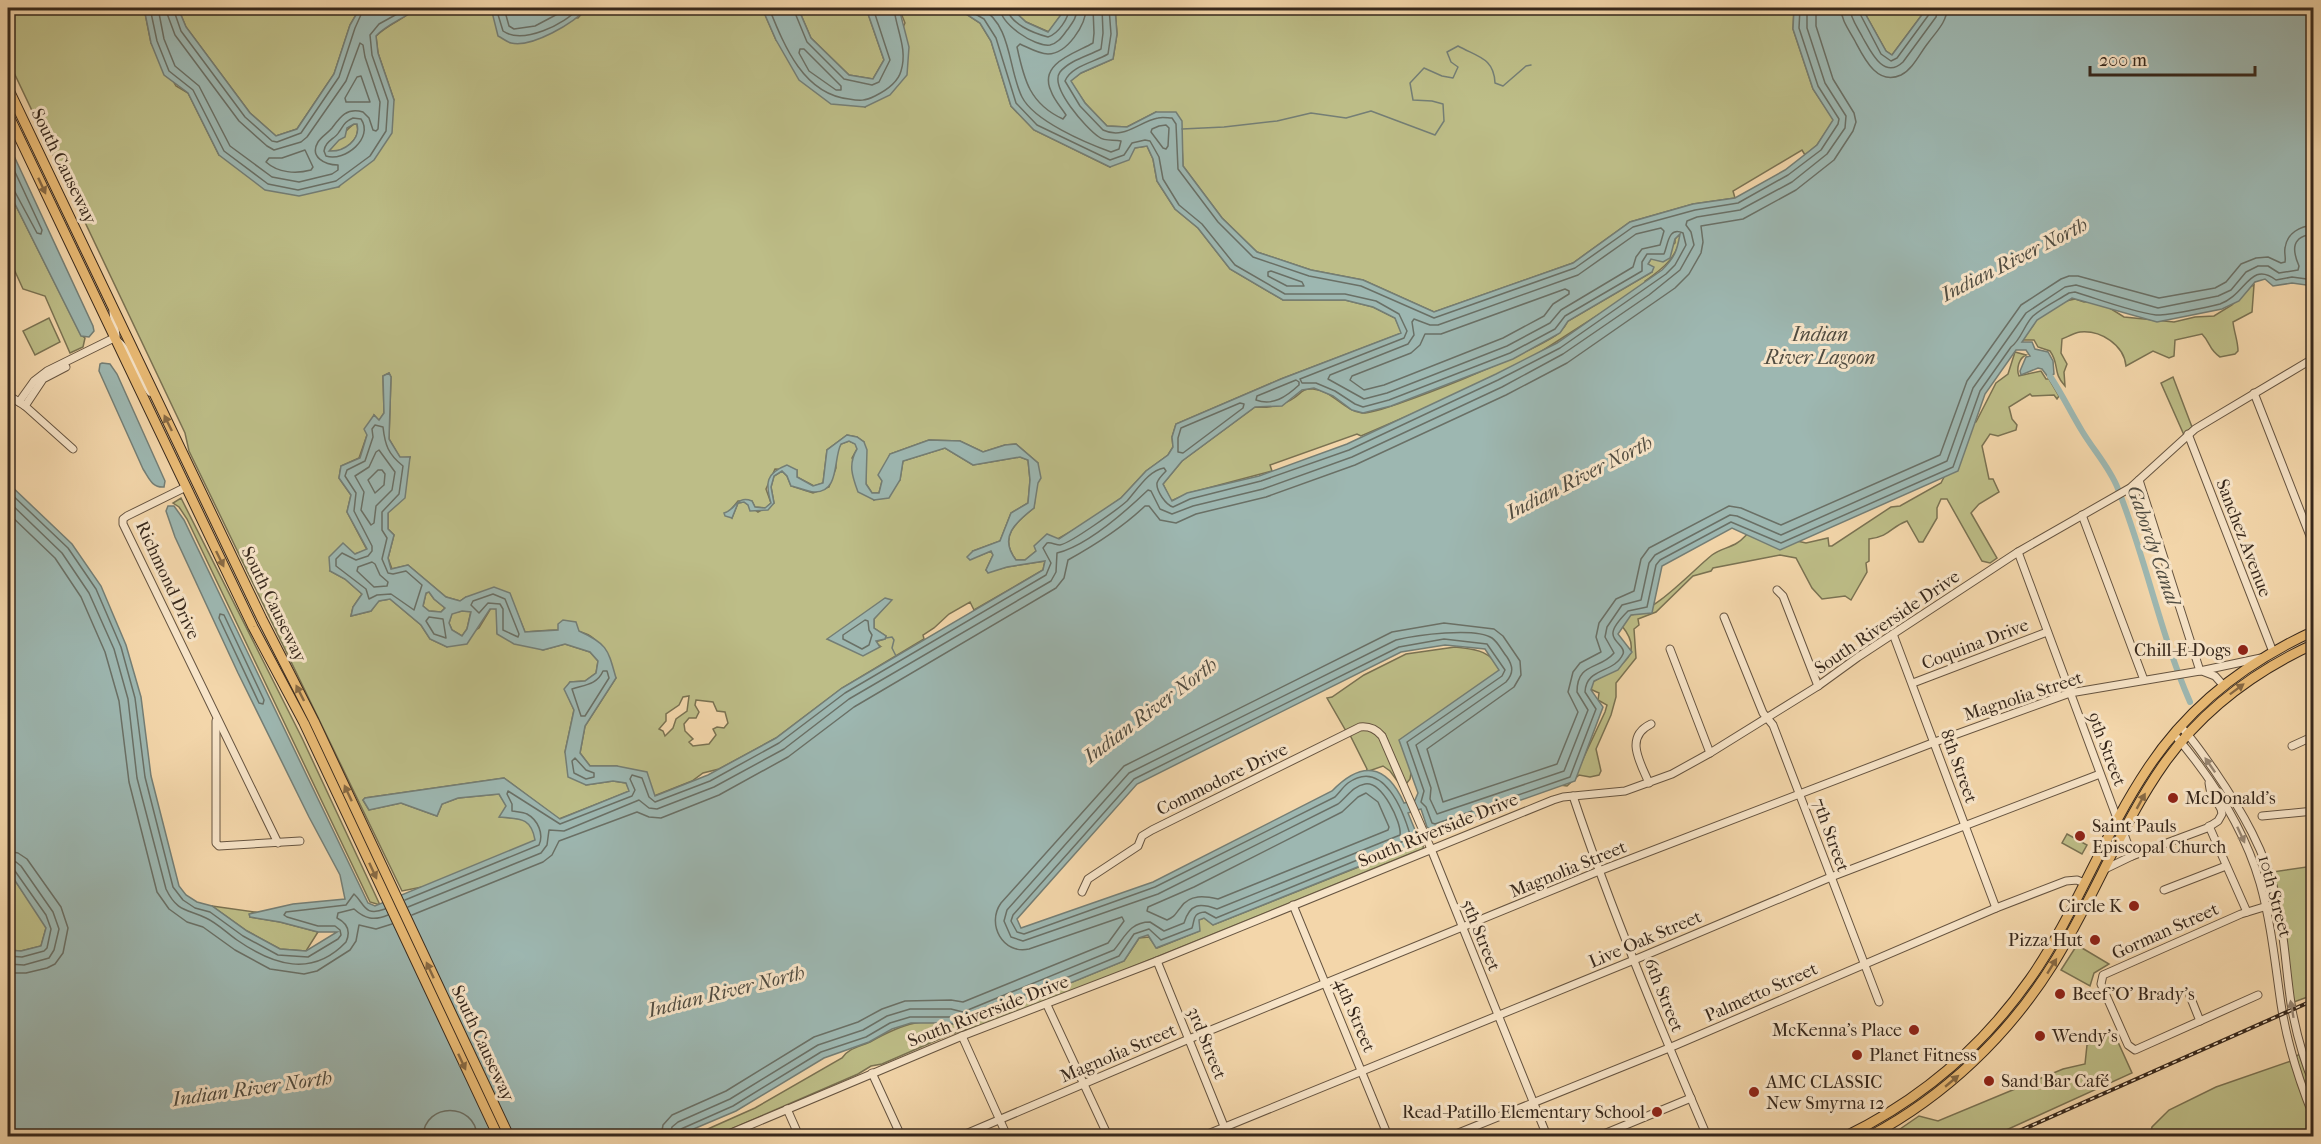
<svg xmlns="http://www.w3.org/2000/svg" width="2321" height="1144" viewBox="0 0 2321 1144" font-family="'IM FELL French Canon',serif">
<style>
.green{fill:#bdbd87;stroke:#7a7252;stroke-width:1.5;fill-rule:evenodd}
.water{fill:#9db7b1;stroke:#747e75;stroke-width:1.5;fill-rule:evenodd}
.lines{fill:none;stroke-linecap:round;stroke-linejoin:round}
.shore{stroke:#6a7066;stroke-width:1.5}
.stream{stroke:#747e75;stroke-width:1.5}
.canal{stroke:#9db7b1;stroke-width:6}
.minor-casing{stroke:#665440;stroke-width:9}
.major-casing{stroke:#37281c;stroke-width:11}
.minor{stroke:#f7e4c8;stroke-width:7}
.major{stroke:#eabb75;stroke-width:9}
.rail-casing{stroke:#37281c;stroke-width:4}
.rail{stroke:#f7e4c8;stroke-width:1.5;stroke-dasharray:4.5;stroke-linecap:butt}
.oneway{fill:#886a44}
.oneway2{fill:#978672}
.poi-dot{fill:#8f2418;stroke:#f7e4c8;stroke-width:2}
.labels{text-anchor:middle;stroke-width:6;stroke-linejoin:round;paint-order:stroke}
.street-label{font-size:18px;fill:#37281c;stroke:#f7e4c8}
.poi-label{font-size:18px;fill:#37281c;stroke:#f7e4c8;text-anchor:start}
.water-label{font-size:20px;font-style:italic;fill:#504c41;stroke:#f7e4c8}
</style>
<rect width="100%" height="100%" fill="#f3d6aa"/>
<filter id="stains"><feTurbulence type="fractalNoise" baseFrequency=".00333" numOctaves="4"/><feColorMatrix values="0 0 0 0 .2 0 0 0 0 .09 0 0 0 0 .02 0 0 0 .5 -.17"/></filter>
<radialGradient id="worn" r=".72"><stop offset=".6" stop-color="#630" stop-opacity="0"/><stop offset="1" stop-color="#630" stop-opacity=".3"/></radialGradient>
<!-- green -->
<g class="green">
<path d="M8,8H144L151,43L176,86L188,93L219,155L339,187L394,100L378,53L376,36C388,24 404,19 417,8H491L490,12L578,18L587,8H762L776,40L865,107L905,23L899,8H957L980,23L991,41L1011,106L1034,130L1110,167L1134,148L1147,146L1153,159L1157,181L1175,209L1198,228L1230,269L1283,300H1345L1373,307L1395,318L1402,333L1281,379L1176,424L1172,437L1173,447L1168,455L1146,471L1121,498L1086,523L1036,551L1025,560H1016C998,537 1016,522 1034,508L1038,463L1016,444L1005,445L983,452L960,441L929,440L890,454L881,477L882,481L879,493H872L866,484L864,442L857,437L847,435L827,450L823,483L814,486L797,477V470L775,469L766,489L771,503L766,508L755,507L752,501H738L729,512L732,518L738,503L744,502L758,512L774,503L771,487L774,476L782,471L787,476L791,486L813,493L829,487L836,468L835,454L841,444L849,441L856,444L857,449L852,458L874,500L900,480L903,461L945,448L973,465L1020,457L1028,460L1030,480L1028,503L1011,513L1000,541L973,551L979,556L991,551L993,555L986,570L988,572L1007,567L1045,561L1043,570L974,610L970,602L949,614L934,628L923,635L924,639L842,688L776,738L719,769L703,773L692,781L654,796L617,766H590L580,753L585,726L616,678C609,666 603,651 595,640C583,625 543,631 525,632L509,593L466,597L460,601L446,597L408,565L392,569L388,558L394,535L388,529V513L410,457L400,458L389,439L391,377L389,373L383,376L384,413L379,421L374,415L359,458L341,466L339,478L351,495L347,512L367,550L355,554L330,571L345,579L362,594L353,607L351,616L371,611L378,601L390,599L421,625L430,639L447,647L479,628L491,608L497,609V633L543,650L565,644L590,652L598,661L596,673L585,681L570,682L565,689L574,710L565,752L586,785L613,781L626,783L630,791L559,819L504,778L365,798L363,800L369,810L401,803L437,816L442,804L458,798L499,794L507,806L500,817L524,819L540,833L531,847L427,886L402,891L189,451L185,433L8,60ZM891,600L874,619V628L886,636L885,639L875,642L880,646L828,639ZM689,696L687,711L676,719L673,728L665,736L663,731L659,729L666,721V714L679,705L683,697ZM696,700L713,702L717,711L725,712L728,723L724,728L717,727L713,729L716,735L709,744L693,746L689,742L693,739L685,731L684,724L689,718H696L699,712L695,705Z"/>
<polygon points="178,8 360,8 350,25 334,74 297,129 276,136 250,113 186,27"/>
<polygon points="798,8 866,8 884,60 873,79 849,75 811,38"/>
<polygon points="1011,8 1063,8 1063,12 1049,32 1026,22"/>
<polygon points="1115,8 1794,8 1793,29 1813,89 1834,120 1817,145 1805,155 1802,150 1733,191 1735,198 1693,204 1630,222 1573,263 1434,312 1363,280 1311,270 1257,252 1222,218 1183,166 1182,145 1156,112 1127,127 1107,126 1085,103 1070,81 1081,73 1113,59 1117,34"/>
<polygon points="1862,8 1927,8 1892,55 1886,51"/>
<path d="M354,124H357C361,140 344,153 329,151C334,145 348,127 354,124Z"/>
<polygon points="8,190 81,335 85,338 83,347 70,353 45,296 23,289 8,256"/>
<path d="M1681,232C1679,256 1664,268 1645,281V285L1531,358L1433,405L1361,436L1357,434L1270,465L1272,471L1189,493L1171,501L1163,484L1182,461L1255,407C1267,408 1283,406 1294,398C1301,393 1303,388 1313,389C1332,390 1344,411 1362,413C1381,415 1545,348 1560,332C1563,329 1566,325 1568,321L1652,272L1647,265L1651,259H1656L1675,243V239Z"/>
<path d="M2254,285L2252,312L2233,322C2234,332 2238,341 2238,351L2235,354L2220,357C2209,350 2210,342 2202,334L2175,340L2174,356L2169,358L2153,351L2126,366C2124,345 2101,330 2080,332C2074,333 2067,337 2062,339L2061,353L2067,364L2064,372L2065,386C2052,372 2060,365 2050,351L2038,347L2034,340H2023C2028,331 2035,326 2038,315L2066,301L2075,299L2084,302L2091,301L2108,307L2124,317L2174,322L2195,317L2214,316L2232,305L2249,287Z"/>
<polygon points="49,318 60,342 35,355 23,331"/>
<path d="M2015,352L2026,355C2019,358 2016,369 2019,376L2041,371L2046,379H2049L2059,396L2057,399L2054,395L2032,396L2030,394L2009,407L2012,419L2017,425L2016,430L1998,436L1990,434L1982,446L1989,479H1993L1999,492L1979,504L1971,513L1997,558L1990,563L1982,561L1947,499H1941L1937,508V518L1923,542H1919L1907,521C1890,527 1891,536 1869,539V561L1866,563L1867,572L1851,600L1845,596L1822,599L1812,588L1796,558L1780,555L1713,568L1711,571L1693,576L1656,612L1638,619L1639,625L1634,629L1636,658L1616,683V697L1611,715L1596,749L1601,771L1599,775L1590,777L1579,775L1567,786L1559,785L1581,763L1605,712L1607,705L1598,700L1599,693L1590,689L1591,683C1614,669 1648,658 1622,626L1630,615C1654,613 1692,571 1712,555C1720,549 1729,548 1737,543C1743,540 1745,535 1751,531L1806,543L1828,538L1829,546H1832L1891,507L1900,506L1941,483L1971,424L1976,422L1996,383L2008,374Z"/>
<polygon points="2173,377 2192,427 2184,435 2161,383"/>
<polygon points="181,498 302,738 380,905 370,902 187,519 179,507 173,503"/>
<polygon points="429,592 434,599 445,608 441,612 429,611 423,606 426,593"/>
<polygon points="462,611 471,611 467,629 462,636 452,630 449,623 452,613"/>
<path d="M1455,647C1478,650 1488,650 1501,669L1412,768L1410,779L1406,784L1385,734C1372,721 1361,723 1346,731L1327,698L1332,697L1364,675L1406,654Z"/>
<polygon points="1361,729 1367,729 1380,737 1401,786 1390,771 1383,766 1366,772 1367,769 1350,735"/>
<polygon points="2067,834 2087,845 2082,854 2062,843"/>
<path d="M1424,841L1423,849L1412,853L999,1021L951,1034L882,1064L871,1066L858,1074L715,1136H692L755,1108L842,1058C849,1048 859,1047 870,1042C902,1024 925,1015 963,1027L1124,961L1139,938L1149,937L1157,948L1199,931L1198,920L1204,918L1213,925Z"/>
<polygon points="2313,866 2313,995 2294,1002 2281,904 2272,872"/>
<polygon points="8,870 44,923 46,928 41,946 21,951 8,950"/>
<polygon points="212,906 255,912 250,914 250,917 280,922 318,932 306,951 280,949 247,931"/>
<polygon points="2077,945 2109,964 2094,973 2090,986 2061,970"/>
<polygon points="2113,1031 2132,1073 1993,1136 1890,1136 1919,1116 1938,1121 2063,1069 2085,1064 2087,1045"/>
<polygon points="2299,1054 2313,1094 2313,1109 2296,1057"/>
<polygon points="2291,1061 2313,1126 2313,1136 2150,1136 2152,1127 2169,1110 2216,1087"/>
</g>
<!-- water -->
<g class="water">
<path d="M144,8H178L186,27L250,113L276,136L297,129L334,74L350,25L360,8H417C404,19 387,24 376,36L378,53L394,100L392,133L374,160L338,187L299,196L265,190L219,155L188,93L164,75L151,43ZM354,124H357C361,140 344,152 329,151L339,140L345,137L347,128Z"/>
<path d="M491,8H587C574,23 532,48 511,43C507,42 502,38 498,36Z"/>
<polygon points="762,8 798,8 811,38 849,75 873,79 884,60 866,8 899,8 909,47 907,75 890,95 865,107 831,104 799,80 776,40"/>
<path d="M957,8H1011L1026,22L1048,32L1063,12V8H1115L1117,34L1113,59L1081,73L1071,81L1085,103L1107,126L1127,127L1156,112H1176L1182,121L1183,166L1222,218L1257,252L1311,270L1363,280L1434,312L1573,263L1630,222L1693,204L1735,198L1785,170L1817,145L1833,120L1813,89L1793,29L1794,8H1862L1886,51L1892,55L1927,8H2313L2314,247L2307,251L2313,266V286L2292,283L2273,286L2265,279L2255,282L2239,301L2222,309L2157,322L2072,298L2037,320L2022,342H2032L2035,349L2048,352L2053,361L2054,374L2048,377L2042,369L2038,368L2021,375L2020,371L2026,357L2030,356L2026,350H2016L1985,394L1958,471L1780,550L1732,528L1662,566L1652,613L1631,615L1618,634L1632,652L1618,670L1594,681L1591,690L1603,707L1575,781L1433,831L1427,827L1421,809L1408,813L1420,842L1213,925L1204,918L1199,920L1200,931L1156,948L1148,935L1139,938L1124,961L963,1027L950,1023H911L892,1029L869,1042L824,1058L736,1111L677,1136H492L490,1134C474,1138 463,1137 449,1132L444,1136H8V950L21,951L41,946L46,928L8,870V483L72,544L101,586L126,645L141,697L151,776L179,886L186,895L197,902L212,906L247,931L280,949L306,951L337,932H318L280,922L250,917L249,914L293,904L345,899L340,875L309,817L238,673L175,537L166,511L168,506H174L184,520L368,903L375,906L535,840C531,817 520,819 499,817L506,806L499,794L458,798L442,804L437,816L401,803L369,810L363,800L365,798L504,778L560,819L629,791L626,783L613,781L586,785L568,777L565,752L574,710L564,689L570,682L585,681L596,673L598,661L590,652L565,644L543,650L514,644L497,634L496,609H490L467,644L447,647L430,639L421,625L390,599L379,601L371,611L351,616L353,607L362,594L345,579L330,571L329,557L343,543L355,554L367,549L347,512L351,495L339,478L341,466L360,458L367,435L364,429L374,415L379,420L384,413L383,376L389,373L391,377L389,439L400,457H410L405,498L388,513V529L394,535L388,558L391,569L408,565L446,597L460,601L466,597L494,587L510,593L525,632L558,630V624L563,620L576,622L579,631C608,644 608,650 616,678L585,726L580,753L590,766H617L647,772L655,796L708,775L776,738L842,688L1043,570L1045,561L1007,567L988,573L986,570L993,555L991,551L970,560L967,557L973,551L1000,541L1011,513L1028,503L1030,480L1028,460L1020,457L973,465L945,448L903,461L900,480L889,498L874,500L858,492C852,476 848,464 857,449L855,444L849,441L841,444C833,459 840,493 814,492C807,492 798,487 791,486L787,476L782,471L774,476L771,487L774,503L768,510L750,511L748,505L744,502L738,503L732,518L725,516L724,513C736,510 736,495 752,501L755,507L765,508L771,503C765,483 766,473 787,465L797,470V477L813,486L823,483L827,450L847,435L857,437L864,442L867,450L866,484L872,493H879L882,481L878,475L890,454L929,440L960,441L983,452L1005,445L1016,444L1038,463L1041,478L1038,483L1034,508C1016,522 998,537 1016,560H1025L1036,551L1034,546L1047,534L1059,539L1121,498L1146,471L1168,455L1173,447L1172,437L1176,424L1281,379L1401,333L1395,318L1373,307L1345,300H1283L1230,269L1198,228L1175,209L1157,181L1153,159L1147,146L1135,148L1129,160L1110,167L1034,130L1011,106L991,41L980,23ZM1680,234C1677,251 1675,257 1662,270L1557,343L1496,374L1347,444L1259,476L1187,493L1172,501L1163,484L1182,461L1255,407L1282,406L1302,390L1314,388L1333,396L1352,410L1363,413L1391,406L1513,359L1560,333L1568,321L1652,272L1654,267L1648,264L1651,259L1663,262L1670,258L1675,239ZM429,592L434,599L445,608L441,612L429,611L423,606L426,593ZM462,611L471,612L467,629L462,636L452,630L449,623L452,614ZM1445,645L1485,649L1499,670L1399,740L1418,793L1415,800L1404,803C1386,763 1361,761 1332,791L1153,882L1021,928L1017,919L1137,784L1401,652Z"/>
<polygon points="8,143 93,326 94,331 89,337 81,336 8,190"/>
<path d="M102,363L110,364L117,374L165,481L164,487C152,488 149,478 143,469L99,371L100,364Z"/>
<polygon points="885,598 892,600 874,619 874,628 886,636 885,639 876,641 880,647 863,656 827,639"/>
</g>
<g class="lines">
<!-- shore -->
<g class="shore">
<polyline points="150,8 157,41 169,71 193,90 224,151 268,184 298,190 336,181 370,156 386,131 388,101 372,55 370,35 379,24 408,8"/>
<path d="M158,8L164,39L175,66L199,86L230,146L272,177L299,182L332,174L338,170V165C325,165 309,157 318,142C322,136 328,133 332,128C340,117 347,107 363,112L369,118L373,130L376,131L378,129L380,102L365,57L363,45L360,43L346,81L307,137L301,142L274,150L267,146L239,121L175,35L165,8"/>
<polyline points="173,8 181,31 245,117 272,141 277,142 301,133 339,77 355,28 364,8"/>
<path d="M496,8L503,31C523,45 565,24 579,8"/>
<polyline points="504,8 509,26 514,29 535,26 569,8"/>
<path d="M769,8C784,45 803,94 849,99C860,101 865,101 875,96C885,91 898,82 901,71C908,49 896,29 894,8"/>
<polyline points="793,8 807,42 844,79 872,85 879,82 890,60 873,8"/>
<path d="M981,8C1012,25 1008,69 1022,97C1034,121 1086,143 1111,152L1119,149L1121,141C1114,139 1105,142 1099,137C1086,128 1049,87 1060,72C1070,60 1088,56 1101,49L1103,33L1102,8"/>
<path d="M1000,8C1001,24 1034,47 1050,45C1059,43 1063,35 1068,29C1073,22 1077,17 1077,8"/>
<path d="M1007,8C1010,24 1033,33 1048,37C1058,34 1069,18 1069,8"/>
<path d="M1086,8C1086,25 1067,54 1048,54C1039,54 1029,48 1020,44L1017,47C1024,80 1030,104 1063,119L1066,115C1061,107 1054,100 1051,91C1038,63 1076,53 1093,43L1094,33L1093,8"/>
<path d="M1109,8L1111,34L1108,54C1095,62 1071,66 1065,81L1080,106L1103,130C1124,140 1138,122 1158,118C1162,117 1168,118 1172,118L1176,124L1178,169L1218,222L1253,257L1309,276L1361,286L1434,318L1575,268L1633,227L1695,210L1738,203L1788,175L1821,150L1838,124L1839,119L1818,86L1799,28L1800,8"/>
<path d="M1841,8C1841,20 1849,30 1855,41C1864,58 1877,86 1901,75C1913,69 1920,53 1928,43C1936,32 1947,22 1947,8"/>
<path d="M1850,8C1850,18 1858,28 1863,38C1871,52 1884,80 1903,62L1936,17L1938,8"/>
<polyline points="1857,8 1881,54 1891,61 1897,58 1930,13 1931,8"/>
<polygon points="800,49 804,49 841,86 841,90 836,90 809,71 799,53"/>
<polygon points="361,76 370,102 346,102 345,98 357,77"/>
<path d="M353,118L361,119C374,138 345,162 326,156L324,151C325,141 335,139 339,132C344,125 344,122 353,118Z"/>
<polygon points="1159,126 1166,125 1169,128 1168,146 1166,149 1163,148 1151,132 1152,129"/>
<path d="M305,150L313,167L311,170C296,174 278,173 266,162L269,158H282Z"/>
<polyline points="8,157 42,230 41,234 37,233 15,192 8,189"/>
<polygon points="1661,228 1664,231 1660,245 1642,249 1636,257 1633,267 1561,310 1550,323 1507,346 1387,393 1364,399 1328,379 1330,375 1408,344 1414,335 1412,322 1414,319 1430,325 1438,325 1578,275 1636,234"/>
<polygon points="1271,271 1302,282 1304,286 1287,286 1268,276 1268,272"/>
<polygon points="1565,289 1569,291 1569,294 1553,304 1544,316 1503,338 1384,385 1364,390 1350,380 1352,376 1411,353 1420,345 1425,334 1441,334"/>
<path d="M1296,380L1299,382V385C1286,397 1273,406 1256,400L1257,396Z"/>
<polygon points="1240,403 1244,404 1243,408 1183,453 1178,452 1178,438 1181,428"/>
<path d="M375,425L383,427C385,445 388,454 403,466L399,494L382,512V530L387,538L382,559L388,573L393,574L406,571L422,585L414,610L391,594L377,595L369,599L366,589L336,566V559L342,553L356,560L368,556L372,551V546L354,511L356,493L345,476L347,470L365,461L373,437L372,429Z"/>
<polygon points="379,450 395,472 392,490 376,506 374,523 371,525 361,510 364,492 355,476 369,467 376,452"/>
<polygon points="378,470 382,470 385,474 384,485 375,493 368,480"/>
<path d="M8,491L68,548L96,589L121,647L135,698L145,777L173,887L183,900L195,908L210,912L243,936L278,955L308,957L338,939L341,935L340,930L335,926H318L287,917L284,915L286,912L346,905L354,894C365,904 364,917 385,909"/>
<path d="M8,501L62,553L89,593L114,649L128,699L137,778L166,889C177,912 187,909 206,918C217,923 227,933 237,940C273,965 312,978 346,942C351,931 347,923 337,918L338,913L354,909C365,919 374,921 388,915"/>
<polyline points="8,513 55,558 81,597 105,652 119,701 129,782 157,892 169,909 187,922 203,927 235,950 270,969 304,974 317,971 350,950 356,941 359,925 376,929 392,924"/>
<polygon points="372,562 375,564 380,575 388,582 387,586 374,587 357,571 358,567"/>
<polygon points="493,594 505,599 519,634 518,637 503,630 503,609 500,604 488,603 479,613 471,605 473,601"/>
<polygon points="220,614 224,615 264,700 263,704 259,703 219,618"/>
<polygon points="429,617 443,619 446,638 434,634 426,621"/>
<polygon points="865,620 868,621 869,630 872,635 869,645 862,649 843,639 843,635"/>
<path d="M603,671H607L609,678L585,716H581L572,689C584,685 597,685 603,671Z"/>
<polygon points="575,758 586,770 594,773 594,777 586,779 574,773 572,761"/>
<path d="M1366,793L1378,802L1389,827L1388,830L1218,899C1205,896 1190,894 1181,907C1175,914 1176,916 1167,920L1147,911L1148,907L1194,887L1342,812L1358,797Z"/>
<polyline points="8,851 18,853 27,859 61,907 68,928 63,953 55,964 47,968 26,973 8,973"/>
<polyline points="8,860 16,862 21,866 53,912 59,929 54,950 49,958 24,965 8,964"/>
<polyline points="8,868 15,871 46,915 51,929 47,948 44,951 22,957 8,956"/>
<path d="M405,900L539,845C544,834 538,820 527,814C523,812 517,812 512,811V804L507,794L508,791L560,824L632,796L635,790L630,779L632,775L642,778L649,797L655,802L710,781L779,743L845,693L1046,575L1051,563L1043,548L1047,543C1051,542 1056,545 1060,545C1071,543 1118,509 1127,501C1137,490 1149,470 1164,468L1166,471C1163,474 1158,479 1157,483C1156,491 1166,505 1173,507L1190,499L1261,481L1349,450L1498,380L1560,348L1666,274L1675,265L1686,245L1683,233C1668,226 1668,245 1664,254H1647L1642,262V271L1565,316L1555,329L1510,353L1389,400L1363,407L1355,404L1335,391L1316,383H1302L1300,379L1404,338L1407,331L1399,314L1376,301L1345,294H1285L1235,265L1202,224L1179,205L1163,179L1159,157L1150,141L1145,140L1132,143L1124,155L1110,160L1037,125L1016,103L996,38L984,19L965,8"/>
<path d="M408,907L541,853L547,845L549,830L564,831L639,800L649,808L657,809L714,787L784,749L849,699L1051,581L1056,572L1057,553C1087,546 1126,511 1148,490L1151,491L1160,509L1172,514L1193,506L1263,489L1352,457L1502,387L1563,354L1649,295L1680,270L1694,245L1691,232L1686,225L1687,221L1697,217L1740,210L1792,182L1827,154L1845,128L1846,116L1825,83L1807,28V8"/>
<path d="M412,915L543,862L552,855L559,841L637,812L649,817L661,818L719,795L788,757L854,707L1056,588L1064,578L1068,560C1095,545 1123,527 1145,506H1149L1160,520L1176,523L1196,514L1266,497L1355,465L1506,395L1567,363L1675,288L1689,274L1701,253L1703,242L1701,226L1743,219L1796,190L1834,160L1853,131L1856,122L1854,113L1833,79L1816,26V8"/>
<path d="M423,1136C425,1102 475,1102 477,1136"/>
<path d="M661,1136L663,1125L672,1115L726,1091L814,1037L858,1022L882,1009L905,1001L951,1000L963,1002L1108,943L1124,921L1122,917L1029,949C1003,955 986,924 1001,903L1124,766L1392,632L1444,623L1494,629L1503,636L1520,661L1521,675L1514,687L1427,749L1443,802L1557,764L1578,712L1568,692L1573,672L1580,663L1601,652L1596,637L1599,623L1616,599L1634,591L1641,559L1649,548L1729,506L1741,508L1781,525L1940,455L1967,381L2021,305L2061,279L2069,276H2078L2159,298L2215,288L2226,282L2241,264L2256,258L2268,257L2281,263L2285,262C2286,257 2284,253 2285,248C2287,233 2300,226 2314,225"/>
<path d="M670,1136L672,1127L678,1122L730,1099L818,1045L863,1030L887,1016L910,1009H951L963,1012L1114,950C1125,937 1130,922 1150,922L1164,931L1184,923C1190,903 1200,903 1217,909L1400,835C1402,823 1382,781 1365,784C1353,786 1347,797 1338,804L1158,894L1023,941L1011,937L1004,921L1007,910L1129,773L1396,640C1416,635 1475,627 1492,638C1498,642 1502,651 1507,657C1513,666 1514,673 1506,682L1416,745L1431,788L1430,799L1437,814L1564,771L1588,710L1577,692C1577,662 1600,670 1614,653L1605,637L1607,627L1622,605L1641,600L1649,563L1655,555L1730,515L1737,516L1781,535L1947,461L1973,388L2026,313L2065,287L2076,285L2158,308L2218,296L2231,290L2246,272L2258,266H2268L2279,273L2298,270L2299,266C2292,250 2291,236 2314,234"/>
<path d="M677,1136L681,1129L733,1106L821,1052L866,1037L890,1023L910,1017H950L964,1020L1119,956L1134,934L1149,929L1161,940L1192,928C1195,920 1192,913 1205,912L1216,918L1411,838C1404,813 1384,757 1348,783C1343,787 1339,793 1335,797L1155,887L1024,934L1017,932L1011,921L1013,915L1134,779L1399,647L1444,639L1487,644L1505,670L1502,676L1407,742L1424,791L1421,802L1426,807L1432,823L1435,824L1570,777L1596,709L1585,692C1586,667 1614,674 1623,654C1626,647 1613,642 1613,634C1612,627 1623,616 1628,611L1647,607L1656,565L1660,560L1731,522L1781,543L1953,467L1980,391L2011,347C2021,340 2024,325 2033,316C2043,307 2058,300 2069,293L2075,292C2101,300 2129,311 2156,315C2166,316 2209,307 2220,304C2246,295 2250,260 2276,280L2292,277L2314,280"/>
</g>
<!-- stream -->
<g class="stream">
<path d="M1182,129L1224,127L1277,121L1311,113L1346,118L1371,111L1435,135L1444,121L1443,104L1432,101L1413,100L1410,83L1424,68L1442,76L1453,78L1458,67L1451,62L1447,52L1458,46C1478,57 1494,58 1495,83L1503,86L1526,66L1531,65"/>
<polyline points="886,638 892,637 894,640 892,648 896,656"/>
</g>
<!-- canal -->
<path class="canal" d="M2050,376C2062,394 2071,413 2082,431C2094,451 2110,468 2118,489C2146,559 2160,633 2190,702"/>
<!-- minor casing -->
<g class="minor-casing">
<g id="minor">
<polyline points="113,312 116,336"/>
<polyline points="2254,393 2314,546"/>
<polyline points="8,395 25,406 73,449"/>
<path d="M19,402L34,381L47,371L114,338C133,352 136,374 150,392"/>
<polyline points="25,406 43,379 66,367"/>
<polyline points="2188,434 2273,652"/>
<polyline points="2139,480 2200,671"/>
<polyline points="186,487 127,516 123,519 123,524 278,843"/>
<polyline points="2082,515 2144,680"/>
<polyline points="2018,552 2118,821"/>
<polyline points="1777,590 1783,596 1818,686"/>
<polyline points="1724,617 1763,713 1773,725 1879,1002"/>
<polyline points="1893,634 1996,908"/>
<polyline points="1670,649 1710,753"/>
<polyline points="2202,671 2215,676 2223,685"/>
<polyline points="1913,683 2047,632"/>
<polyline points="216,721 216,843 219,846 300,841"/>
<path d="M2180,726C2193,739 2203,755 2214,770C2242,811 2266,852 2277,901C2285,937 2286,974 2292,1010C2297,1036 2304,1061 2314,1085"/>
<path d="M2174,734C2211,777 2244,828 2260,883C2271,922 2275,963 2281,1004C2287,1043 2299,1081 2314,1118"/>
<polyline points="2292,746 2314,736"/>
<path d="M1649,783C1640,762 1624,737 1651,724"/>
<path d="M1573,796C1612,912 1659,1024 1707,1136"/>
<polyline points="2262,816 2314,811"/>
<polyline points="2209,826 2247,912"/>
<polyline points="2124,834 2132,856"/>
<polyline points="2105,869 2132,856 2207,828 2218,821 2222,814 2221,809 2210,789 2209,783"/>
<polyline points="2164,890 2226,866"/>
<path d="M1082,892L1088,879L1138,846L1142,836L1152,830L1360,727C1370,726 1376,729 1382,736L1431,849L1547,1136"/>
<polyline points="1293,905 1388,1136"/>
<polyline points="1157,961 1228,1136"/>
<polyline points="2258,995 2135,1050 2128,1045 2101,984 2103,975 2241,914 2277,903"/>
<polyline points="2190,996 2200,1021"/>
<polyline points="1047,1005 1108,1136"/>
<polyline points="962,1036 1007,1136"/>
<polyline points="872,1073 901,1136"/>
<polyline points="787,1109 799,1136"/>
<polyline points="724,1136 962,1036 1157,961 1553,800 1563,797 1625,791 1672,774 1710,753 1818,686 1858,657 2018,552 2130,488 2195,429 2314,358"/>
<polyline points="961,1136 1189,1039 1599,871 1935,742 2070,693 2200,671 2261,658"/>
<polyline points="1203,1136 1634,960 1831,877 2100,774"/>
<polyline points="1451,1136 1669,1048 1996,908 2066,881 2077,880 2084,883"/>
<polyline points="1599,1136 1691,1098"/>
</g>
</g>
<!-- major casing -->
<g class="major-casing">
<g id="major">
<polyline points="8,88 262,619 314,721 509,1136"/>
<polyline points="8,114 253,627 304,723 498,1136"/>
<path d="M1846,1136C1920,1100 1983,1046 2030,979C2076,913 2103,835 2148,768C2189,706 2246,662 2314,631"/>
<path d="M1870,1136C1945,1096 2008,1036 2053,964C2094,898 2121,824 2166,761C2204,709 2255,671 2314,644"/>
</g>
</g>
<!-- minor -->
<use href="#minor" class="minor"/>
<!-- major -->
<use href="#major" class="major"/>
<!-- rail casing -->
<g class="rail-casing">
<polyline id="rail" points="2008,1136 2314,1000"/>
</g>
<!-- rail -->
<use href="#rail" class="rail"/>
</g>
<!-- one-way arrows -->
<defs><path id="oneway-solid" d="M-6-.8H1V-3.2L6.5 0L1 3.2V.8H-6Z" transform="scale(1.5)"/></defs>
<g class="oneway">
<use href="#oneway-solid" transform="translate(42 186) rotate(65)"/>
<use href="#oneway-solid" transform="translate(168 423) rotate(-116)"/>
<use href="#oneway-solid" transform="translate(220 559) rotate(64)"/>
<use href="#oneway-solid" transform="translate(2237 689) rotate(-37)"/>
<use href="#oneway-solid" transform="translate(300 693) rotate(-117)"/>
<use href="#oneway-solid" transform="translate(348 793) rotate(-115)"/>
<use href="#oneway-solid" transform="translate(2141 801) rotate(-61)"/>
<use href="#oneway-solid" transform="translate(373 871) rotate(65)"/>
<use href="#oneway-solid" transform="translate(2052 966) rotate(-58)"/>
<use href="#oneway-solid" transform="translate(430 970) rotate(-115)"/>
<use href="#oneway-solid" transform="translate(462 1062) rotate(65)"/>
<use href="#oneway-solid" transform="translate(1952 1081) rotate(-40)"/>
</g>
<g class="oneway2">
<use href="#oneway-solid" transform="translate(2210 765) rotate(-125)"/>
<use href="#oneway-solid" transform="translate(2241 835) rotate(65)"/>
<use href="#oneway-solid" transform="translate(2292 1009) rotate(-100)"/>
</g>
<!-- markers -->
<g class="poi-dot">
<circle cx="2243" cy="650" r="6"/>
<circle cx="2173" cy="798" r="6"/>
<circle cx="2080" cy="836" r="6"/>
<circle cx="2134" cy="906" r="6"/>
<circle cx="2095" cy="940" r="6"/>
<circle cx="2060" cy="994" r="6"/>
<circle cx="1914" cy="1030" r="6"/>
<circle cx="2040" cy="1036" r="6"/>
<circle cx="1857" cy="1055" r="6"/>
<circle cx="1989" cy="1081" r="6"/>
<circle cx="1754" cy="1092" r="6"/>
<circle cx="1657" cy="1112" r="6"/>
</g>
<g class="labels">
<!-- street labels -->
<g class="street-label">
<text transform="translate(64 166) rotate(64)" y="6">South Causeway</text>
<text transform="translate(2244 538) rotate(69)" y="6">Sanchez Avenue</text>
<text transform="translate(168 580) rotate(65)" y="6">Richmond Drive</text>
<text transform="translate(274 604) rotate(64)" y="6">South Causeway</text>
<text transform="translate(1887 622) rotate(-34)" y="6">South Riverside Drive</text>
<text transform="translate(1975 644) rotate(-21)" y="6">Coquina Drive</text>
<text transform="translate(2023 696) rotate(-18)" y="6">Magnolia Street</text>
<text transform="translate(2107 749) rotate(69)" y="6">9th Street</text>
<text transform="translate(1959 766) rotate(70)" y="6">8th Street</text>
<text transform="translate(1222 779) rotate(-26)" y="6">Commodore Drive</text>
<text transform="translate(1438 830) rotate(-22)" y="6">South Riverside Drive</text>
<text transform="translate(1831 835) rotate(70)" y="6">7th Street</text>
<text transform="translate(1568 869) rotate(-22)" y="6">Magnolia Street</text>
<text transform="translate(2275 896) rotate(75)" y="6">10th Street</text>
<text transform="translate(2165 931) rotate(-24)" y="6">Gorman Street</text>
<text transform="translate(1481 935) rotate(68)" y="6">5th Street</text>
<text transform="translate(1645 939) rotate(-23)" y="6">Live Oak Street</text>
<text transform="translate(1761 992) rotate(-24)" y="6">Palmetto Street</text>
<text transform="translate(1664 995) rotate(68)" y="6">6th Street</text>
<text transform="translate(988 1011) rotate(-21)" y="6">South Riverside Drive</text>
<text transform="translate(1355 1015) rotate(67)" y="6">4th Street</text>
<text transform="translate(483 1043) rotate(65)" y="6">South Causeway</text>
<text transform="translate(1207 1043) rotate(68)" y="6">3rd Street</text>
<text transform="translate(1118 1053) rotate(-23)" y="6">Magnolia Street</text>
</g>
<!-- poi labels -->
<g class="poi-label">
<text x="2231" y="656" text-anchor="end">Chill-E-Dogs</text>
<text x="2185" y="804">McDonald's</text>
<text x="2092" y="832">Saint Pauls<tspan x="2092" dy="21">Episcopal Church</tspan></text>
<text x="2122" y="912" text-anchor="end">Circle K</text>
<text x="2083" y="946" text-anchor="end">Pizza Hut</text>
<text x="2072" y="1000">Beef 'O' Brady's</text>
<text x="1902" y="1036" text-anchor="end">McKenna's Place</text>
<text x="2052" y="1042">Wendy's</text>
<text x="1869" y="1061">Planet Fitness</text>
<text x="2001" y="1087">Sand Bar Café</text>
<text x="1766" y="1088">AMC CLASSIC<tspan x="1766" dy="21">New Smyrna 12</tspan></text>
<text x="1645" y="1118" text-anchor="end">Read-Patillo Elementary School</text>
</g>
<!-- water labels -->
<g class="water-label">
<text transform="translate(2014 259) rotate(-27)" y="7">Indian River North</text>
<text x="1820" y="341">Indian<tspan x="1820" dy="23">River Lagoon</tspan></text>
<text transform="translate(1579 477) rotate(-27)" y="7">Indian River North</text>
<text transform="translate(2154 545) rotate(71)" y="7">Gabordy Canal</text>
<text transform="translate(1150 710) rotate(-37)" y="7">Indian River North</text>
<text transform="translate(726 991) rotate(-14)" y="7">Indian River North</text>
<text transform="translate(252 1088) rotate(-8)" y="7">Indian River North</text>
</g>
</g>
<!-- margin -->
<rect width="2321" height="1144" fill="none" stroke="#f3d6aa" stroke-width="30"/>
<rect x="9" y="9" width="2303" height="1126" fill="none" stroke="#37281c" stroke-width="3"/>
<rect x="15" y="15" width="2291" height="1114" fill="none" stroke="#37281c" stroke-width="1.5"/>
<!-- scale -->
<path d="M2090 66v9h165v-9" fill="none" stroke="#37281c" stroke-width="3"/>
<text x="2099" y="66" font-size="18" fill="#37281c" stroke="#f7e4c8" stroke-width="4.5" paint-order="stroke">200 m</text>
<rect width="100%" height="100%" filter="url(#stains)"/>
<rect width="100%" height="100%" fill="url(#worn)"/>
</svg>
